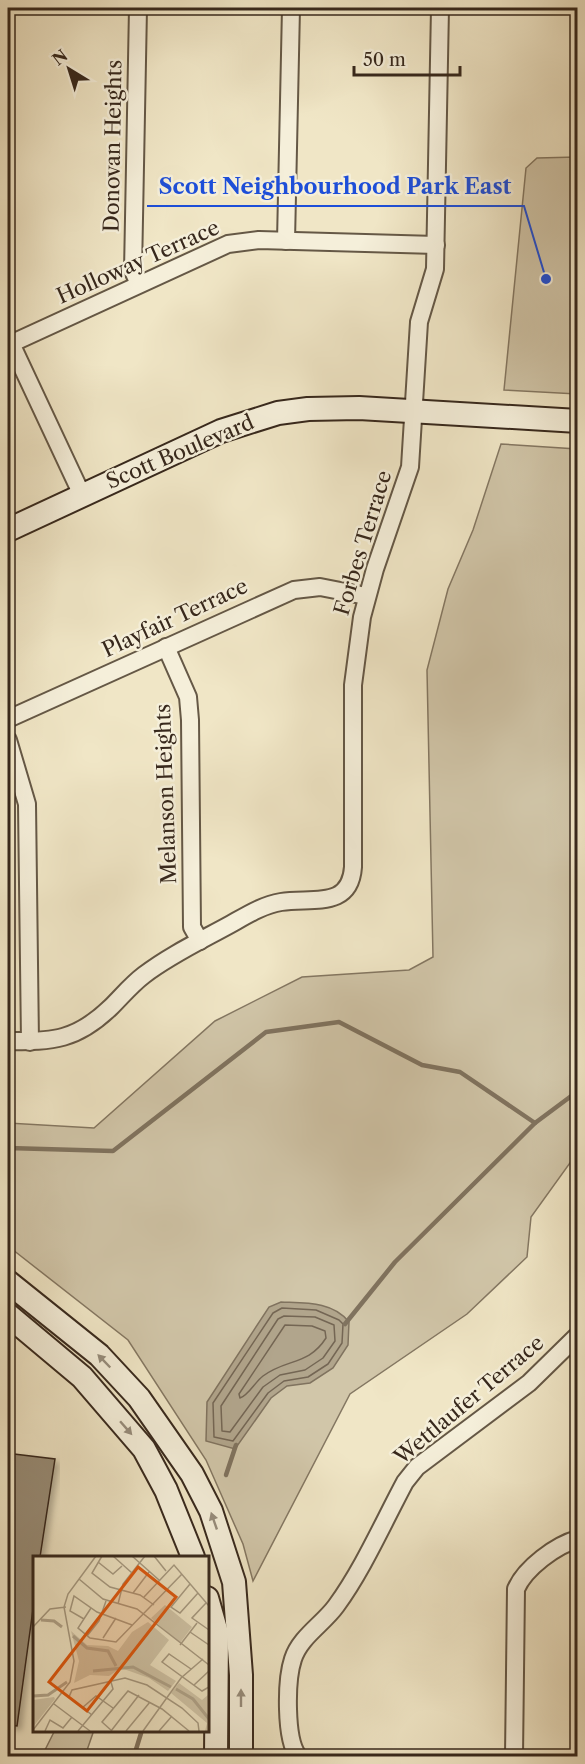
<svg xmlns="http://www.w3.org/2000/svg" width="585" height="1764" viewBox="0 0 585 1764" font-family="'Libre Caslon Text',serif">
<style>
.green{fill:#d1c6a9;stroke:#847762;stroke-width:1.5}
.water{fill:#b1a58c;stroke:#80735f;stroke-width:1.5}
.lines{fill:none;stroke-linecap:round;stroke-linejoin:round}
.shore{stroke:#746654;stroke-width:1.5}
.stream{stroke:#80735f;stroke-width:4.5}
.building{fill:#978b74;stroke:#37281c;stroke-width:1.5;filter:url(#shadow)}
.street-casing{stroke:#655846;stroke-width:20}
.secondary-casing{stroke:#37281c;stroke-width:26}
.street{stroke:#f5efda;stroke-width:16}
.secondary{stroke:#f5efda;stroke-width:22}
.oneway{fill:#968c7b}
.labels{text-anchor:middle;stroke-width:5;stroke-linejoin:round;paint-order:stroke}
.street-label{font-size:21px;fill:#37281c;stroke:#f5efda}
.inset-river{fill:none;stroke:#b1a58c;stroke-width:3}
.inset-road{fill:none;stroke:#a69a82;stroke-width:1.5}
.view{fill:#df570d;fill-opacity:0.15;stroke:#df570d;stroke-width:3}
.inset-edge{fill:none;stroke:#37281c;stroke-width:3}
.leader{fill:none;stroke:#1d4ed8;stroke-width:2}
.callout-dot{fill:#1d4ed8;stroke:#f5efda;stroke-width:2}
.callout-label{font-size:22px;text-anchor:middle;font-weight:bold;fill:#1d4ed8;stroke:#f5efda;stroke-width:5;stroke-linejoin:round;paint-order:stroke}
</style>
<defs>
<filter id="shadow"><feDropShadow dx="4" dy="4" stdDeviation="3" flood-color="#0004"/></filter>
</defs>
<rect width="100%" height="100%" fill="#f0e6c6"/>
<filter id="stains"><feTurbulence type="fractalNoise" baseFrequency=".00333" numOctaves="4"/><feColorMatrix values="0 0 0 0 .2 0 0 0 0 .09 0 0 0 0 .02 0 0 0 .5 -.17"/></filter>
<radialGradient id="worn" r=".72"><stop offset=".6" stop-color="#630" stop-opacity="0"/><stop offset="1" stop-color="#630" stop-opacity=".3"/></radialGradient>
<!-- green -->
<g class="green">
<polygon points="577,157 577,394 504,390 526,168 537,158"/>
<polygon points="501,444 577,449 578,1144 575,1156 531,1217 527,1257 467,1314 350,1394 253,1581 243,1544 206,1460 128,1340 8,1246 8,1123 94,1128 215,1021 302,977 409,970 433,957 427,670 448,589 473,530"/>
<polygon points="55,1730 94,1730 85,1756 42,1756"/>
</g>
<!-- water -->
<path class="water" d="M281,1302C304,1303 333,1301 349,1322L348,1345L333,1368L310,1383L287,1386L271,1398L235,1449L206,1441L207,1402L269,1307Z"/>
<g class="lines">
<!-- shore -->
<g class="shore">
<polygon points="282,1308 316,1310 339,1320 343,1324 342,1343 328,1364 308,1377 284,1381 268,1393 233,1441 214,1437 213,1403 273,1313"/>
<polygon points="284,1316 315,1317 334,1325 335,1341 323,1358 305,1370 280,1375 263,1387 230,1432 222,1431 221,1406 278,1319"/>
<path d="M285,1325L312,1326L325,1331L326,1338C308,1366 287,1358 263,1376C255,1382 248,1396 240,1398L239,1394Z"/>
</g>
<!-- stream -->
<g class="stream">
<polyline points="8,1148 113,1151 266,1032 339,1022 422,1065 460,1072 535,1123"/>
<polyline points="345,1324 395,1262 535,1123 578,1091"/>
<polyline points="226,1475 236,1445"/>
<polyline points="134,1756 142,1730"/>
</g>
</g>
<!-- building -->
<polygon class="building" points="14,1454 55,1459 40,1557 34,1559 34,1602 17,1726 8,1725 8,1465"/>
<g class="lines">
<!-- street casing -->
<g class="street-casing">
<g id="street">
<polyline points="138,8 133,271 139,284"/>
<polyline points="286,241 291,8"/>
<polyline points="8,337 82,495"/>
<polyline points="8,345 228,244 259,240 436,245"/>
<polyline points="166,647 188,697 190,720 192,927 200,941"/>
<polyline points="8,719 294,590 320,587 366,596"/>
<polyline points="8,740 27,804 30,1042"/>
<path d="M8,1041C53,1042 77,1040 111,1007C122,996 132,984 144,975C170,955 202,940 231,924C247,915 263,905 281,902C311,897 350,910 353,867V685L362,617L375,569L410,467L419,322L435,269L440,8"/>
<path d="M298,1756C285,1739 286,1680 293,1659C300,1637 323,1624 336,1606C363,1569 383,1523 405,1482L417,1467L529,1383L578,1335"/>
<path d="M514,1756L516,1589C525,1568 556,1545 578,1539"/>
</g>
</g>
<!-- secondary casing -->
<g class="secondary-casing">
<g id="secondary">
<polyline points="8,530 221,431 278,413 308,409 359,408 578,421"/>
<polyline points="8,1282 99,1355 139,1398 192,1474 211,1511 234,1582 241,1675 241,1756"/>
<polyline points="8,1315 82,1377 144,1449 166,1490 193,1557"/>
<polyline points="207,1598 217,1633 216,1756"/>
</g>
</g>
<!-- street -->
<use href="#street" class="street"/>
<!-- secondary -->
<use href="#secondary" class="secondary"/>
</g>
<!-- one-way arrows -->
<defs><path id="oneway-solid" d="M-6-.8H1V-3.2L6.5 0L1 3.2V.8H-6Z" transform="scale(1.5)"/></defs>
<g class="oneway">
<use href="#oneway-solid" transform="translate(104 1361) rotate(-134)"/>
<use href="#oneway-solid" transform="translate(126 1428) rotate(49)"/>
<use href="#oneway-solid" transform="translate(214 1521) rotate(-109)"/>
<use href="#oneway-solid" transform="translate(241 1698) rotate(-90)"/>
</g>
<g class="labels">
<!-- street labels -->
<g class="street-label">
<text transform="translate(113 146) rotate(-89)" y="7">Donovan Heights</text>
<text transform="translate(138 262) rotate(-24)" y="7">Holloway Terrace</text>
<text transform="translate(180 452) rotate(-23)" y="7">Scott Boulevard</text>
<text transform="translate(363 543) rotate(-73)" y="7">Forbes Terrace</text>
<text transform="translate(175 618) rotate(-25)" y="7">Playfair Terrace</text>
<text transform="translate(166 794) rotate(-92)" y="7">Melanson Heights</text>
<text transform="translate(469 1400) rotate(-40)" y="7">Wettlaufer Terrace</text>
</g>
</g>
<!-- overview -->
<g transform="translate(33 1556)">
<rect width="176" height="176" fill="#f0e6c6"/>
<path d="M132,49L159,71L147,87L118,62ZM115,66L136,84L117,109L143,125L135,135L116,122L88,112L76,120L57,119L41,127L46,105L38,75L54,89L75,90L85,95L99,76ZM146,127L169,144L175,139V175H172L174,167L138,137ZM21,141L22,143L0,171V144Z" fill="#d1c6a9"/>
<path class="inset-river" d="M8,64L21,65L29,71M40,80L54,92L75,95L83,110M60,115L100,111L138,131M143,133L160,143L176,163M0,140L15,139L34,126"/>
<path class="inset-road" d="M69,0L59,17L77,31L107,39L121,49M80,0L99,17M99,0L126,24M121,0L133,15M65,6L80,18L89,10M46,23L70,43L104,53L176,109M157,28L138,51L147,57L165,37M100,37L116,16M111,41L141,9L176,50M173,47L159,62L176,74M85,48L90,28L112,0M58,52L45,72L57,82L83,86L149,18M51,63L37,55L41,40L64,56L99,69M0,71L17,53L33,51M157,76L176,89M54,80L66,65L73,45M70,82L83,62M147,89L164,67M158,113L136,98L129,106L169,135L176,131M161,129L176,115M21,148L57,175M49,152L63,140L80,152M59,159L36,141L39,134L92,122L114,129L149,152L165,167L166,175M0,174L37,126L41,105L31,51L35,38L63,0M12,175L17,164L30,172L39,161M45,175L80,133L78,126M78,175L106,139M79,175L69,166L95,135L129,153L156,175M93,175L117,146M110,175L148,122L170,103M126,175L139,160"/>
<path class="view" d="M105,11L143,41L54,155L16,126Z"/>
<rect width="176" height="176" class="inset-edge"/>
</g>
<!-- callouts -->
<path class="leader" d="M546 279L524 206H147"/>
<circle class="callout-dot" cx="546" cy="279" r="6"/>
<g class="callout-label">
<text x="335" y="194">Scott Neighbourhood Park East</text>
</g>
<!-- margin -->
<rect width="585" height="1764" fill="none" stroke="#f0e6c6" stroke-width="30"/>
<rect x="9" y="9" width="567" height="1746" fill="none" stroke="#37281c" stroke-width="3"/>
<rect x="15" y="15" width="555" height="1734" fill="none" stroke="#37281c" stroke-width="1.5"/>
<!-- north arrow -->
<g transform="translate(69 69) rotate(322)" stroke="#f5efda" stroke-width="4.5" paint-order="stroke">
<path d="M0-4.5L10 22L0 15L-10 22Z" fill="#37281c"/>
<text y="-9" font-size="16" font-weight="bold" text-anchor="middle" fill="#37281c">N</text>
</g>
<!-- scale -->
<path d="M354 66v9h106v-9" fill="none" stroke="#37281c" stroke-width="3"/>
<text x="363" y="66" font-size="18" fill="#37281c" stroke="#f5efda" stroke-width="4.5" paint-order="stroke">50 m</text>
<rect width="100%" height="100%" filter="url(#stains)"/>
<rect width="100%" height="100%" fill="url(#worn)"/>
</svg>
